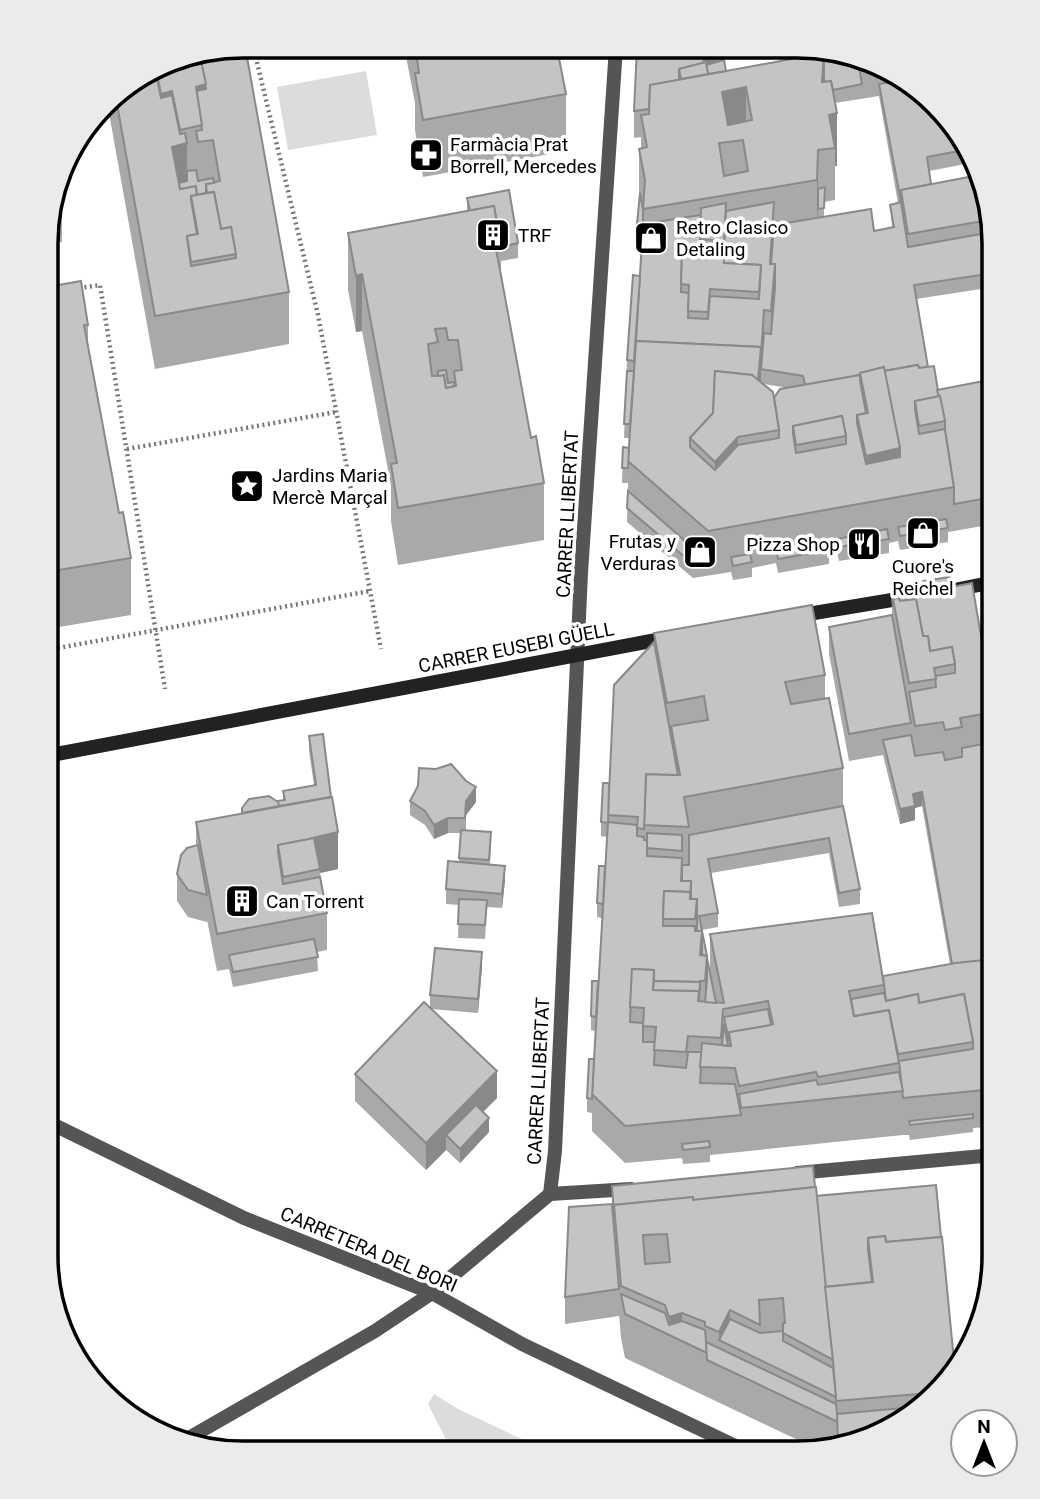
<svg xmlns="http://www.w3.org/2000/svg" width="1040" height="1499" viewBox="0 0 1040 1499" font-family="Roboto,sans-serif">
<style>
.green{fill:#dcdcdc}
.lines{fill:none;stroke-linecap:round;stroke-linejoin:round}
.path{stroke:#777;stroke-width:4.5;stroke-dasharray:2 3.5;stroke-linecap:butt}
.street{stroke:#555;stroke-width:14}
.secondary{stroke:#222;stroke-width:14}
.wall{fill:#a9a9a9;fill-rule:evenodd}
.shaded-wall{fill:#898989}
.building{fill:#c4c4c4;stroke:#898989;stroke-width:2;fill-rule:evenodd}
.labels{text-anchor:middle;stroke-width:7;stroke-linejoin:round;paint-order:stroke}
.poi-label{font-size:19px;fill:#000;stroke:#fff;text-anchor:start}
.street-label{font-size:19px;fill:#000;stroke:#fff}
.rim{fill:none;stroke:#000;stroke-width:3.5}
</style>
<rect width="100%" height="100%" fill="#fff"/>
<!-- green -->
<g class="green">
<polygon points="366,71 377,135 288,150 277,87"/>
<polygon points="434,1394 458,1409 551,1453 453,1453 428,1404"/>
</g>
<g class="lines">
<!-- path -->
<g class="path">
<polyline points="253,46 318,315 381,649"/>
<polyline points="79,288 100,285 165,689"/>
<polyline points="127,449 336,412"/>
<polyline points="47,650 370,591"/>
</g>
<!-- street -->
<g class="street">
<polyline points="46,1121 244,1218 432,1293 522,1344 750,1453"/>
<polyline points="797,1173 994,1155"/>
<polyline points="550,1194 555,1151 581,573 616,47"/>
<polyline points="187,1439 375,1331 432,1293 550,1194 631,1189"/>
</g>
<!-- secondary -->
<g class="secondary">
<polyline points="954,590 994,582"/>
<polyline points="796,616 910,597"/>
<polyline points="46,756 672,637"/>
</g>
</g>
<!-- wall -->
<g class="wall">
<polygon points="404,46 554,46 566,94 566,151 423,177 415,130 415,103"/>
<path d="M637,47H724V60L726,71L815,55L813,47H823L917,86L974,156L976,162L929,171L931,184L979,175L994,242V287L916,299L928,367L937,390L982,381L994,361V524L948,532V542L900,550L898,541L889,543V553L839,561L837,552L829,554V564L778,573L776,563L752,568V577L733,580L731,572L693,578L627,522L628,483H622L623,447L629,448L630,438H624L627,360L640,276L642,249H636V234L639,202V149L641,148V137L634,138V111ZM879,96L898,203L890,205L892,227L874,231L824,217V202L835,200V166H837L835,103ZM763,384L789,388L774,398Z"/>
<polygon points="179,56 289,292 289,344 155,369 107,102 113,94"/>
<polygon points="59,181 62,198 62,242 47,245 47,217"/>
<polygon points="467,198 518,243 518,258 501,261 501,278 531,438 544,483 544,540 398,565 391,521 391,486 362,331 356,332 348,290 348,233 467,211"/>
<polygon points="47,287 88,325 88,348 119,513 131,558 131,615 47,629"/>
<polygon points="923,581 952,587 994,712 994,1132 989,1132 988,1127 973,1128 973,1132 910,1140 909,1135 903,1135 710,1155 710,1162 683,1164 682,1158 625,1163 592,1131 592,1113 587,1112 587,1098 594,1059 595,1031 591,1030 591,1016 598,981 602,918 597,917 597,903 605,866 607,837 601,836 601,822 609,783 654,642 654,633 825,675 825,699 843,768 843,806 860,889 860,904 839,907 829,853 711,873 718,913 718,927 702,930 710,972 710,934 883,976 950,964 922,806 915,808 915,820 900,824 883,755 849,761 829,654 829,627 892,615 892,598 923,593"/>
<polygon points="309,736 338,869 320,873 327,913 327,950 317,952 318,971 233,987 229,969 217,971 207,920 207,922 188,917 177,901 177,874 196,846 196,822 242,813 242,808 283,800 283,791 314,785 309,751"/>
<polygon points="410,801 476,802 466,815 466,830 491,846 490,865 505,880 502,908 487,907 485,939 458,938 459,905 446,904 446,889 459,862 460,833 448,833 434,839 425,825 410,815"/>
<polygon points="482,967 478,1013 431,1009 497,1098 483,1112 489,1132 460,1163 446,1150 426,1170 355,1101 355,1074 430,1008 430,995"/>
<polygon points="936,1185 955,1371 884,1433 817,1449 625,1358 621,1338 619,1314 619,1316 565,1324 565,1297 612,1204 612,1186 815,1187 816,1196"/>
</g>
<!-- shaded-wall -->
<g class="shaded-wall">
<polygon points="702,47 724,47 724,75 702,73"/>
<polygon points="206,84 202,125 196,87"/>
<polygon points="746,87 746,139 724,142 722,92"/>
<polygon points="172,91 172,147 187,143 187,196 174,199 161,150 161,94"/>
<polygon points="837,113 837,166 835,166 835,148 829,115"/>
<polygon points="818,150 818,203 817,232 817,180"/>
<polygon points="774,202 774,239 771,286 770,264"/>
<polygon points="775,264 775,301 771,348 771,311"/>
<polygon points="362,274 362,331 356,332 356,276"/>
<polygon points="764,310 764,347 761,369 761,383 758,387"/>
<polygon points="738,437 738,489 715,515 715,462"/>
<polygon points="900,448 900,497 866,503 866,456"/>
<polygon points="47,745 47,798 46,809 46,755"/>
<polygon points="476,787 476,802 466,815 465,833 466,801"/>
<polygon points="922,792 922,806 915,808 915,820 900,824 900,809 913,794"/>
<polygon points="448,818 448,833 434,839 434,825"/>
<polygon points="338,832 338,869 320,873 312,838"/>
<polygon points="505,866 505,880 502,908 502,894"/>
<polygon points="482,952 482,967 478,1013 478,999"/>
<polygon points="707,956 707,993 705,1018 705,981"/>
<polygon points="723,1009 723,1061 721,1061 721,1038"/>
<polygon points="497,1071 497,1098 453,1142 446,1135 446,1150 426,1170 426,1143"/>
<polygon points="489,1118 489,1132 460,1163 460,1149"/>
<polygon points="730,1310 730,1345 719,1340 719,1332"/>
<polygon points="682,1313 682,1341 669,1335 669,1317"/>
</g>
<!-- building -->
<g class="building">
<polygon points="245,46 289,292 155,316 115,93 155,70 161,98 172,95 180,134 185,133 187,143 172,147 180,189 196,186 197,195 191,196 191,200 197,234 187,236 191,266 236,258 231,227 221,229 214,192 207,193 206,184 220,181 213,140 198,142 196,131 202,130 196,91 206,89 200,56 167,63 179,56"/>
<polygon points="415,46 554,46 554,49 557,48 566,94 423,120 415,73 419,73"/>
<polygon points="637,47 701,47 704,63 679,69 679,80 650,85 649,109 634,111"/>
<polygon points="816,47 823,47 858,61 862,84 833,90 831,81 824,82 824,53 817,54"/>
<path d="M824,53L822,82L831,81L837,113L829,115L835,148L818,150L817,180L643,209L645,180L639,149L647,147L641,115L649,114L650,85ZM746,87L752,120L728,125L722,92ZM743,140L748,171L724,176L719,143Z"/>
<polygon points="200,56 206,84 196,87 202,125 180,130 172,91 161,94 156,69 167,63"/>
<polygon points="724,60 726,71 708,74 706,65"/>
<polygon points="706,62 708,74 681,79 679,69"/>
<polygon points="861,63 876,69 862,71"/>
<polygon points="902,80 917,86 969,149 927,157 931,184 901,190 901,202 879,84"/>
<polygon points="196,170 198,181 213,178 214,183 206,184 206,193 197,195 196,186 180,189 179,183 187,181 187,171"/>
<polygon points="979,175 989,220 908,234 901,190"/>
<polygon points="59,181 62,198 53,199"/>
<polygon points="825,187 824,208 818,209 818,189"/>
<polygon points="509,190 518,243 501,247 494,206 470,211 467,198"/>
<polygon points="214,192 221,229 231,227 236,254 191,262 187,236 198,234 191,196"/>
<polygon points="640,193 643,210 643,235 636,234"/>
<path d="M774,202L770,264H775L771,311L764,310L761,355V347L636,341L643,224L701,215L700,246L724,248L726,211ZM682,252L724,253V263L761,265L759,299L710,296L708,319L688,318L689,293L681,292Z"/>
<polygon points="901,202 908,247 992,232 994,242 994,273 914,285 928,367 919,368 918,365 884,371 884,367 860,373 860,375 805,385 803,376 761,369 764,333 771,334 775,287 775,264 771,264 774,225 871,209 874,231 894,227 890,205"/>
<polygon points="726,203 724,241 700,239 701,208"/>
<path d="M494,206L501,249L496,250L500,270L531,438L536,436L544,483L398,508L391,464L397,463L362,274L356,276L348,233ZM446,328L448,340H458L462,370L454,371L456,386L446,388L444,375L432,376L428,344L438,342L435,329Z"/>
<polygon points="682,252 724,253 724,263 761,265 759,292 710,289 708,312 688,311 689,285 681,284"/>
<polygon points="633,275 640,276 634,361 627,360"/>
<polygon points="81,281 88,325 84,325 102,421 119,513 123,512 131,558 47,572 47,445 51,444 47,417 47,287"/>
<path d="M636,341L761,347L758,380L752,375L715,371L713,413L690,438V447L715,470L738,445L779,438V430L774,398L780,389L860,375V381L866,413L857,415V423L866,464L900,457V448L884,371L918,365L919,368L934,366L939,397L915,401V409L919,434L945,429L954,487L708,531L628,461ZM842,416L846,436V444L796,453L793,434V426Z"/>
<polygon points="994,361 994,379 982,381 989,365"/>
<polygon points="884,367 900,448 866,456 857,415 868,413 860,373"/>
<polygon points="446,370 448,383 454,382 454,386 446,388 444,375 438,376 438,371"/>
<polygon points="627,371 634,371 630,424 624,424"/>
<polygon points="715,371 752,375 773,392 779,430 738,437 715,462 690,438 713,413"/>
<polygon points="994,379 994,497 954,504 954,487 945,429 945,421 937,390"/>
<polygon points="940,396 945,421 919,426 915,401"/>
<polygon points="842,416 846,436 796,445 793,426"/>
<polygon points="623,447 629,448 628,468 622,468"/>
<polygon points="628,491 708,561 693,564 627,508"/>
<polygon points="946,519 948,528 900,536 898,527"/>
<polygon points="887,529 889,539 839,547 837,539"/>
<polygon points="827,540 829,550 778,559 776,550"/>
<polygon points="750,554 752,562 733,566 731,557"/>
<polygon points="950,577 952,587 972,583 994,712 960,718 962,727 945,730 943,722 915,726 909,692 936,687 935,676 955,673 955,664 952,647 930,651 928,636 923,636 916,599 900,601 899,598 893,599 893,607 892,598 925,592 923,581"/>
<polygon points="899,598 900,601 916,599 923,636 928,636 930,651 952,647 955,664 934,668 936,679 909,683 893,599"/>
<polygon points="812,605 825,675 785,682 791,704 829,698 843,768 684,797 689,827 644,825 646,774 680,775 671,726 708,720 704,696 667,703 654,633"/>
<polygon points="892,615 911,723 849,734 829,627"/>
<polygon points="654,642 678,775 646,774 644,829 637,828 638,817 608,815 614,685"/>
<polygon points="323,734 331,797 279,806 277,801 285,800 283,791 316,785 309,736"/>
<polygon points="911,735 915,756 943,752 945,760 962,757 962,748 994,742 994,959 952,964 922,792 913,794 915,806 900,809 883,740"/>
<polygon points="451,764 466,781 476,787 466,801 465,818 448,818 434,825 425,811 410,801 418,786 419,768 436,769"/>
<polygon points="603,783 609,783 608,823 601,822"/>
<polygon points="269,796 278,802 279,806 242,813 242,808 249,799"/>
<polygon points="332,797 338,832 312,838 312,839 278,845 278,852 283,884 320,877 327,913 217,934 196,822"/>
<polygon points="843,806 860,889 839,893 829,838 708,859 718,913 699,916 707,956 702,955 702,931 697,931 697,899 691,899 691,881 682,881 682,865 689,865 689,835"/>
<polygon points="608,822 637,825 637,836 644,837 644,840 647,840 647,856 682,858 681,881 691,881 690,899 690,892 664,891 663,926 695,926 695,931 702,931 700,955 707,956 705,981 700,981 700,990 700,982 654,981 654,970 632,969 630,1022 643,1023 643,1042 655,1042 654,1065 686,1068 688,1052 702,1052 700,1083 735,1084 741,1115 625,1126 592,1094"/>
<polygon points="461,830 491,832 489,860 459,858"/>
<polygon points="647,833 682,835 682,851 647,848"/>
<polygon points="314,838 320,869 283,877 278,845"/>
<polygon points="198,845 207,895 188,890 177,874 181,855 187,848"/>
<polygon points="448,861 505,866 502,894 446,889"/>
<polygon points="599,866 605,866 603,904 597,903"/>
<polygon points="664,891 690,892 690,899 697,899 695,919 663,919"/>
<polygon points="459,899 487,900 485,925 458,924"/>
<polygon points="872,913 884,985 849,991 854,1016 889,1010 899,1063 818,1077 816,1072 739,1086 735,1068 700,1067 702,1043 731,1046 729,1032 773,1024 768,1001 723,1009 721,1038 688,1036 686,1052 654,1050 656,1027 643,1026 644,1008 630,1007 632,969 654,970 653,990 699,991 698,1001 724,1003 710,934"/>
<polygon points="314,939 318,957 233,972 229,955"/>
<polygon points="435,948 482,952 478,999 430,995"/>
<polygon points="707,958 716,1003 705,1002 707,979"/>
<polygon points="994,959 994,1089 903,1098 899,1061 973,1049 973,1042 964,994 919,1003 918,994 886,1001 883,976 956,963"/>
<polygon points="592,981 598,981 596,1017 591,1016"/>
<polygon points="654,981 700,982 699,1000 699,991 653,990"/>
<polygon points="884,993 886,1001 918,994 919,1003 964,994 973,1042 898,1054 889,1010 854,1016 851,999"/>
<polygon points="424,1002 497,1071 426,1143 355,1074"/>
<polygon points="768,1009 771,1025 729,1032 729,1041 724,1017"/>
<polygon points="724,1024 728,1046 722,1045"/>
<polygon points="589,1059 594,1059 592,1099 587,1098"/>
<polygon points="899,1072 903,1091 741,1108 739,1094 816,1080 818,1085"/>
<polygon points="476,1105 489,1118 460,1149 446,1135"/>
<polygon points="994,1112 994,1117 989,1118 988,1113"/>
<polygon points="973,1114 973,1118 910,1125 909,1121"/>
<polygon points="709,1141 710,1147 683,1150 682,1144"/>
<polygon points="813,1166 815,1187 693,1200 693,1197 614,1205 614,1213 612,1186"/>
<polygon points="936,1185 941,1237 886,1242 885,1236 868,1238 868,1250 872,1282 825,1287 816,1196"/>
<path d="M816,1187L833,1360L783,1333V1323H785L783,1298L759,1300L760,1325L730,1310L719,1332L705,1326V1322L682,1313L669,1317L665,1305L621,1286L614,1205L693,1197V1200ZM667,1234L670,1262L645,1264L643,1235Z"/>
<polygon points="612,1204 619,1289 565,1297 569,1207"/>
<polygon points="885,1236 886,1242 942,1237 955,1371 930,1393 836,1401 833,1360 825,1287 873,1282 868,1238"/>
<polygon points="621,1294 665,1313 669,1325 682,1321 705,1330 707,1353 625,1314"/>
<polygon points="730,1319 760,1333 783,1331 783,1341 833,1368 836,1397 719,1340"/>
<polygon points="706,1342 836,1404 838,1422 707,1360"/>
<polygon points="914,1407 884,1433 838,1444 837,1414"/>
</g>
<!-- icons -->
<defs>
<g id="pharmacy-square" transform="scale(1.75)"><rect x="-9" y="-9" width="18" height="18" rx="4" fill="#000" stroke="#fff"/><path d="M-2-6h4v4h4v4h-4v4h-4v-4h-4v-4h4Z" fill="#fff"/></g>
<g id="building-square" transform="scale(1.75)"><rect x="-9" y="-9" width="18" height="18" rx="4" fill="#000" stroke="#fff"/><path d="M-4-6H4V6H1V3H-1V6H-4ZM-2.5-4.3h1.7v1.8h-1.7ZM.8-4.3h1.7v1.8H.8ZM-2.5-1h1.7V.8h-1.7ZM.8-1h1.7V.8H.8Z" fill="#fff"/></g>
<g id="shop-square" transform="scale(1.75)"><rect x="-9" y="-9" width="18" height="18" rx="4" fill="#000" stroke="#fff"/><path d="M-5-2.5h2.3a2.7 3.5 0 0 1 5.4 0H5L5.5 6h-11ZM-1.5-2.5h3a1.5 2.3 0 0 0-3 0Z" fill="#fff"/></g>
<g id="sight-square" transform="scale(1.75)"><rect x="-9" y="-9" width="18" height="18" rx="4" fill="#000" stroke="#fff"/><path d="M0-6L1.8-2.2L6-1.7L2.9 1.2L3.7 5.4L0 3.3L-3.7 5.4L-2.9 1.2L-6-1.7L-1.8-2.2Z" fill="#fff"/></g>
<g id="restaurant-square" transform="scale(1.75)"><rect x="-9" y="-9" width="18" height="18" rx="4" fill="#000" stroke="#fff"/><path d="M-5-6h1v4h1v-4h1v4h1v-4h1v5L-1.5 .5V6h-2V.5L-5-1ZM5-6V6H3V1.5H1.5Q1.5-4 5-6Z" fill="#fff"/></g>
</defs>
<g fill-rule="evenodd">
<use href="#pharmacy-square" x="426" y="155"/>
<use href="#building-square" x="493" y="235"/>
<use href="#shop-square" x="651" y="238"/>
<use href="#sight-square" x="247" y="486"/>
<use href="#shop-square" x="923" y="533"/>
<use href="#restaurant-square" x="864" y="544"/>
<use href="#shop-square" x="700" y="552"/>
<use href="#building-square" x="242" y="901"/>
</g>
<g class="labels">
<!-- poi labels -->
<g class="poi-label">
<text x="450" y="151">Farmàcia Prat<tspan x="450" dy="22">Borrell, Mercedes</tspan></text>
<text x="676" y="234">Retro Clasico<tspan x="676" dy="22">Detaling</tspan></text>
<text x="518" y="242">TRF</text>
<text x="272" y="482">Jardins Maria<tspan x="272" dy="22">Mercè Marçal</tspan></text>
<text x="676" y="548" text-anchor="end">Frutas y<tspan x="676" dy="22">Verduras</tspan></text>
<text x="840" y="551" text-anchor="end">Pizza Shop</text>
<text x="923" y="573" text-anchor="middle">Cuore's<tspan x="923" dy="22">Reichel</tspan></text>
<text x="266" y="908">Can Torrent</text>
</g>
<!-- street labels -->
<g class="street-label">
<text transform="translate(567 514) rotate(-87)" y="7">CARRER LLIBERTAT</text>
<text transform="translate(516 647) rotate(-11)" y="7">CARRER EUSEBI GÜELL</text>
<text transform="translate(538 1081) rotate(-87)" y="7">CARRER LLIBERTAT</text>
<text transform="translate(369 1249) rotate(23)" y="7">CARRETERA DEL BORI</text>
</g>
</g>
<!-- crop -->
<path d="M0 0H1040V1499H0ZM243 58H797A185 185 0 0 1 982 243V1256A185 185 0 0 1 797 1441H243A185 185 0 0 1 58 1256V243A185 185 0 0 1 243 58Z" fill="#ebebeb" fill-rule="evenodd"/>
<path class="rim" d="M243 58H797A185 185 0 0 1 982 243V1256A185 185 0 0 1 797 1441H243A185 185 0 0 1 58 1256V243A185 185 0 0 1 243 58Z"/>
<!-- north arrow -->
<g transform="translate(984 1443)"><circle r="33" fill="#ffffff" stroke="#999999" stroke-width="2"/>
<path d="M0-5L12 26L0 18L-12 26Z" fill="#000000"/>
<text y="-10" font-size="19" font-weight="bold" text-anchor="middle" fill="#000000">N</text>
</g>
</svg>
